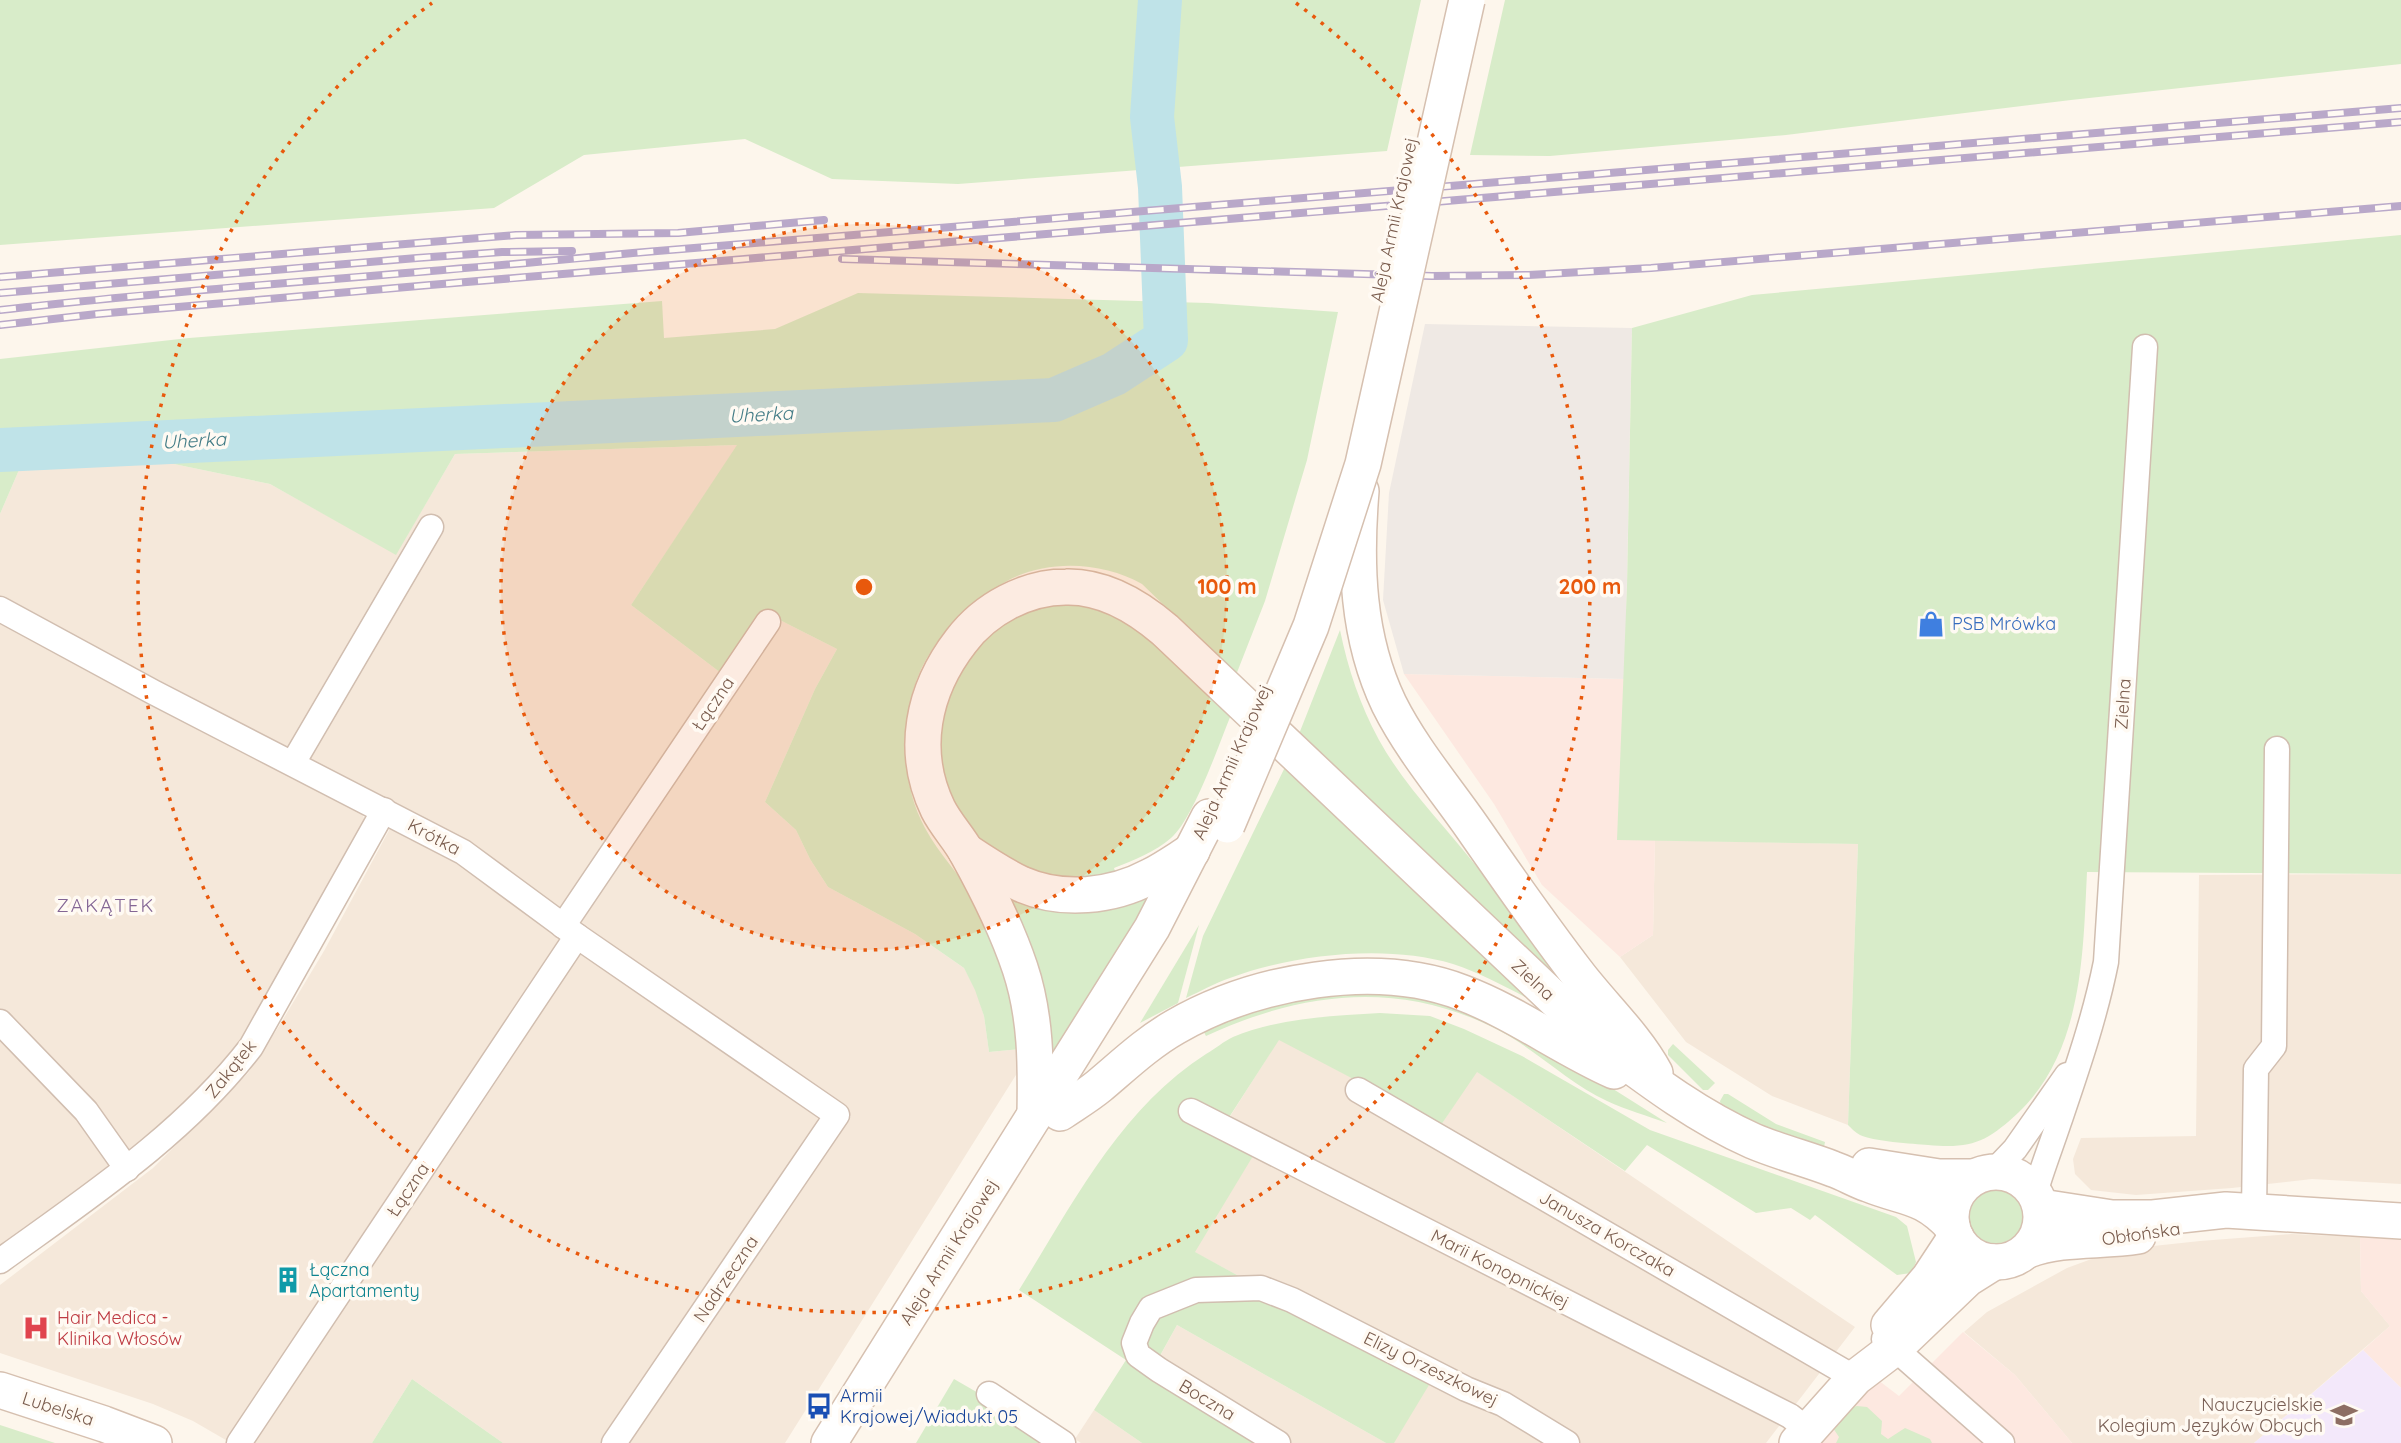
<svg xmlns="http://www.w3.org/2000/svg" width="2401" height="1443" viewBox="0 0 2401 1443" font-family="Quicksand,sans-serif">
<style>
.residential{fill:#f5e8da}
.commercial{fill:#fde8e0}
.industrial{fill:#efe9e4}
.education{fill:#f3e8fa}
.green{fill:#d8ecc9}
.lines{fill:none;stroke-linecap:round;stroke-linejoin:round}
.river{stroke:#bfe3e8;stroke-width:44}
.street-casing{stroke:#d1beb0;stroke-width:27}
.secondary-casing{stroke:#d6c0b0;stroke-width:38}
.street{stroke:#fff;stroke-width:24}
.secondary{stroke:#fff;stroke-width:35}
.rail-casing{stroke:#b9a8c9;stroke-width:8}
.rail{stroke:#fffaf3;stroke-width:5;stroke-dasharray:16;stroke-linecap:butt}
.secondary-bridge-casing{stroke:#d6c0b0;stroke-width:38;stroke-linecap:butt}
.secondary-bridge{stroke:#fff;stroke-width:35}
.ring{fill:none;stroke:#e8590c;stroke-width:3.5;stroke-dasharray:3.5 7}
.labels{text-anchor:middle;stroke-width:7;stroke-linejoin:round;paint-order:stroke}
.street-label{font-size:18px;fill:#7a5c4d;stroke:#fffaf3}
.shop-label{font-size:18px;fill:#366cbe;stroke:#fffaf3;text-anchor:start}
.culture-label{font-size:18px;fill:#0d838f;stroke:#fffaf3;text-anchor:start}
.health-label{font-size:18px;fill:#be3a42;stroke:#fffaf3;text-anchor:start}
.transit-label{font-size:18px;fill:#164399;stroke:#fffaf3;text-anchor:start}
.education-label{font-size:18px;fill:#785e54;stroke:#fffaf3;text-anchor:end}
.water-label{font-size:19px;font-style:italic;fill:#437c86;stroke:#fffaf3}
.neighbourhood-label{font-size:19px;letter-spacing:2px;fill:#846695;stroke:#fffaf3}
.centre{fill:#e8590c;stroke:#fffaf3;stroke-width:3.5}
.ring-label{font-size:21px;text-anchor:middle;font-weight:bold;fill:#e8590c;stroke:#fffaf3;stroke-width:7;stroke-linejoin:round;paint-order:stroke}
</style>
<rect width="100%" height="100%" fill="#fdf6ec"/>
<!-- residential -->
<g class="residential">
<polygon points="738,445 631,605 721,673 764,612 837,649 815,689 765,802 796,830 810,859 828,887 915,934 964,968 976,990 984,1016 989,1052 1020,1049 1021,1067 785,1443 503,1443 412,1379 372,1443 231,1443 193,1421 153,1404 0,1353 0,1285 153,1168 248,1073 279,1026 324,951 394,821 459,856 564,933 566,943 839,1132 851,1116 467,845 323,774 0,597 0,514 22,463 145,458 270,484 396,554 455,454"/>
<polygon points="0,619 360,810 365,820 262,1011 221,1070 138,1145 0,1250"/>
<polygon points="1655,840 1858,844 1848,1125 1772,1096 1686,1042 1620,957 1653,935"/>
<polygon points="2401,874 2401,1184 2312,1179 2232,1188 2136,1195 2091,1190 2075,1174 2073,1159 2081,1138 2196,1136 2199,875"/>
<polygon points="1279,1039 1441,1125 1476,1071 1855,1327 1766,1443 1393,1443 1246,1280 1194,1252 1252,1156 1217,1137"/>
<polygon points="2291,1234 2360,1237 2361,1291 2390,1326 2254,1443 2072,1443 2015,1375 1964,1332 1987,1312 2067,1268 2116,1250 2200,1241"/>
<polygon points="1177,1325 1386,1443 1262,1443 1150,1374"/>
<polygon points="1094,1410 1142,1443 1081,1443 1075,1439"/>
</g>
<!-- commercial -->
<g class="commercial">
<polygon points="1404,674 1625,679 1618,840 1655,840 1653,935 1620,957 1542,885 1494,804"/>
<polygon points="2360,1237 2401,1240 2401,1388 2363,1350 2390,1326 2361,1291"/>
<polygon points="1963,1332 2015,1375 2072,1443 1811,1443 1874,1377 1899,1396"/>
</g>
<!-- industrial -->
<polygon class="industrial" points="1425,324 1632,328 1625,679 1404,674 1383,600 1389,493"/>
<!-- education -->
<polygon class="education" points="2363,1350 2401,1388 2401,1443 2254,1443"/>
<!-- green -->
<g class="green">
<polygon points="0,0 1421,0 1387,151 958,184 832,179 745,139 584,155 494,208 0,245"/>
<polygon points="1505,0 2401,0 2401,64 2071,100 1786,135 1550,156 1470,155"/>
<path d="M2401,235V874L2087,872C2083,954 2083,1050 2019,1112C1987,1142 1972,1149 1928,1145C1914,1144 1871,1141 1860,1135C1856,1133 1851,1128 1848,1125L1858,844L1617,840L1627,586L1632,328L1752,295Z"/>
<path d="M858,293L1208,303L1338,312L1307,460L1265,601L1236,675L1142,584C1100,560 1037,558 996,588C941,626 909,667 906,736C905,769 909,798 925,828C939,855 962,876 976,903C985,922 1005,961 1009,981C1015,1003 1017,1027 1020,1049L989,1052L984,1016L975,990L964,968L915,934L828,887L810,859L796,830L765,802L815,689L837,649L764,612L721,673L631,605L737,445L455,454L396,555L270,484L145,458L22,463L0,514V359L189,338L662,301L664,338L775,329Z"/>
<path d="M1042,604H1084L1132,620L1233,710C1220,741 1194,818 1171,838C1155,852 1134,860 1114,868L1117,877C1097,881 1058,881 1037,876C1027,873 1015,862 1005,856C997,851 986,846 978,839C931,792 929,714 967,661C972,654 976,646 983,640C1000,625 1021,613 1042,604Z"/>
<path d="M1340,630C1348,669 1360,705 1379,740C1405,787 1444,825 1477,867C1510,909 1540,953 1571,997L1297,739Z"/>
<path d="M1286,765L1531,1000C1506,987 1480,973 1453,964C1386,944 1295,954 1230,978C1215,983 1201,991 1186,998L1203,936Z"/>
<polygon points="1000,888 1156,892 1048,1068"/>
<polygon points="1199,925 1178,1003 1140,1023"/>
<path d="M1430,992L1564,1058L1667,1123C1648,1116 1626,1110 1607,1101C1574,1086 1541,1055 1509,1036C1409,979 1307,989 1206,1036L1201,1027L1288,995Z"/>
<path d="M1380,1013L1430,1016L1464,1029L1522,1056L1650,1130L1896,1217L1907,1226L1916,1262L1911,1273L1897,1275L1815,1215L1810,1220L1791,1208L1756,1213L1647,1145L1625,1171L1477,1072L1441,1125L1279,1040L1217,1136L1253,1156L1195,1252L1246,1280L1194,1283L1128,1336L1127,1360L1262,1443H1142L1094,1410L1126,1360L1019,1290C1072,1205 1120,1109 1206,1054C1215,1049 1224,1041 1233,1037C1278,1018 1331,1016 1380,1013Z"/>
<polygon points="1673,1044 1715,1083 1708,1090 1703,1090 1668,1055 1668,1050"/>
<polygon points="1724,1094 1728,1094 1776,1124 1825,1142 1824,1147 1819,1150 1794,1142 1721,1106 1720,1101"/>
<circle cx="1997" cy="1216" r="36"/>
<polygon points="1258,1293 1432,1380 1394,1443 1386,1443 1177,1325 1157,1361 1144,1351 1156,1314 1197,1297"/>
<polygon points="412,1379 419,1384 503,1443 372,1443"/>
<polygon points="954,1379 980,1394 1050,1443 916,1443"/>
<polygon points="1857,1406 1867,1407 1882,1421 1881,1434 1888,1439 1905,1428 1930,1439 1932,1443 1836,1443 1839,1437 1833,1428 1850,1408"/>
<polygon points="0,1425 55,1443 0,1443"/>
</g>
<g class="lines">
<!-- river -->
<polyline class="river" points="0,450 1054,400 1114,374 1166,340 1160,187 1152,117 1160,0"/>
<!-- street casing -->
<g class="street-casing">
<g id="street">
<polyline points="0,609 153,692 463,852 577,936 837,1115 614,1443"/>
<polyline points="293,763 431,527"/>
<polyline points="563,926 768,622"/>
<polyline points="0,1022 86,1111 127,1169"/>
<polyline points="1358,1090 1855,1378"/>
<polyline points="1191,1111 1790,1416 1808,1430"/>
<polyline points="1994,1171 2015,1149 2067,1075"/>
<path d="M2035,1193C2042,1169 2051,1146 2059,1122C2077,1069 2095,1017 2106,962L2145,347"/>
<polyline points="2254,1212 2256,1069 2274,1046 2277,749"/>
<path d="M0,1261C90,1196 183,1135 251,1047L384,810"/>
<polyline points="1884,1339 2002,1443"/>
<polyline points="989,1394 1063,1443"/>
<polyline points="239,1443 577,936"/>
<polyline points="1278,1443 1159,1370 1138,1355 1134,1343 1142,1323 1151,1308 1196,1290 1261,1288 1292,1300 1466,1389 1503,1404 1567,1443"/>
</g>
</g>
<!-- secondary casing -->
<g class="secondary-casing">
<g id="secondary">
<path d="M1361,491C1355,564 1357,637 1389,704C1411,748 1444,787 1472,827C1506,876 1540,925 1577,973C1602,1006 1635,1036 1655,1073"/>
<path d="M966,851C984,863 1002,875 1021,884C1062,902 1112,897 1151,876C1165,869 1179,859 1192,851"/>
<path d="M1060,1113C1073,1104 1087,1096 1099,1086C1124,1065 1147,1043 1175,1027C1255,981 1375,959 1463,993C1516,1013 1562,1048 1614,1071"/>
<path d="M1035,1115C1036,1065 1036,1016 1020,968C1007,929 987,889 967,853C959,838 946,825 938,809C910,751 923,690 961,641C985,609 1026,587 1066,587C1104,586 1137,606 1165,630L1604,1046C1651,1081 1699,1117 1753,1141C1779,1152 1807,1159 1833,1169C1845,1173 1856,1180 1868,1184C1905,1199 1922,1194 1952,1226"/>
<polyline points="1869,1166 1939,1177 1974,1177"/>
<circle cx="1996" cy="1217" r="45"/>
<polyline points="2041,1207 2112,1218 2153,1218 2226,1210 2401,1221"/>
<path d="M2028,1250C2063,1237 2101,1242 2138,1236"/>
<polyline points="1889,1325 1929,1278 1956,1237"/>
<polyline points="0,1390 104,1424 154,1443"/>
<polyline points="829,1443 1152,928 1209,817"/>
<polyline points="1797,1443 1855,1378 1897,1346 1967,1279 1994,1262"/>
</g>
</g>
<!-- street -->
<use href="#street" class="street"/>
<!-- secondary -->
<use href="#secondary" class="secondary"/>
<!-- rail casing -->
<g class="rail-casing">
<g id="rail">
<polyline points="842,259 1432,276 1529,275 1651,268 2401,206"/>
<polyline points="0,277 516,235 678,233 824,220"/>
<polyline points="0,293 417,258 502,252 572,251"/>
<path d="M0,310C211,286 422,274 633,253L2401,108"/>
<polyline points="0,325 97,314 430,285 2401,122"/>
</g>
</g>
<!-- rail -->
<use href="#rail" class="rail"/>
<!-- secondary-bridge casing -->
<g class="secondary-bridge-casing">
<polyline id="secondary-bridge" points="1227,825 1311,626 1363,464 1467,0"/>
</g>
<!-- secondary-bridge -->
<use href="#secondary-bridge" class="secondary-bridge"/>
</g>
<!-- distance rings -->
<circle cx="864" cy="587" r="363" fill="#e8590c" fill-opacity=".12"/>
<g class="ring">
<circle cx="864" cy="587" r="363"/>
<path d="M1296 3A726 726 0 1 1 432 3"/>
</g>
<!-- icons -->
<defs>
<g id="shop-bare" transform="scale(2.1)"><path d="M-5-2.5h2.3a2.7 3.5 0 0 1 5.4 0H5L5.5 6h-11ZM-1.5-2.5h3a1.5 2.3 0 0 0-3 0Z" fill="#3f7fe0" stroke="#fffaf3" stroke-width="2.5" paint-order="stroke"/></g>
<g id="building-bare" transform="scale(2.1)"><path d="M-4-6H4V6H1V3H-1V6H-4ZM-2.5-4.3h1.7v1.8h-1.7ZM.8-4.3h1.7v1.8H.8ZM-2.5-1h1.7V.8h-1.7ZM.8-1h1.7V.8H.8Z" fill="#0f9aa8" stroke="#fffaf3" stroke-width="2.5" paint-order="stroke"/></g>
<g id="hospital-bare" transform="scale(2.1)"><path d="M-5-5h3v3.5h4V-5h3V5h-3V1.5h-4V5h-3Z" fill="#e0444e" stroke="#fffaf3" stroke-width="2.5" paint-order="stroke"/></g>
<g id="bus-bare" transform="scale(2.1)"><path d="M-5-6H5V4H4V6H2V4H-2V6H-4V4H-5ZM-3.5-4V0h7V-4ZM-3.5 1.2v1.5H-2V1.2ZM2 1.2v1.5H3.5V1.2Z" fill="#1a4fb4" stroke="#fffaf3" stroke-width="2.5" paint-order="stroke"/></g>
<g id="university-bare" transform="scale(2.1)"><path d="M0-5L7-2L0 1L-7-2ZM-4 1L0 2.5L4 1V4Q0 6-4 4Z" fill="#8d6e63" stroke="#fffaf3" stroke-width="2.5" paint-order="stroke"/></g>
</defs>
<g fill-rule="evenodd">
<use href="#shop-bare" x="1931" y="624"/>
<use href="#building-bare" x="288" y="1280"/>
<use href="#hospital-bare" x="36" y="1328"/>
<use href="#bus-bare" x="819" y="1406"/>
<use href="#university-bare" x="2344" y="1415"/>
</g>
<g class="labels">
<!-- street labels -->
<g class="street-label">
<text transform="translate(1394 220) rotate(-78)" y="6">Aleja Armii Krajowej</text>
<text transform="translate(713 704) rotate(-56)" y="6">Łączna</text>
<text transform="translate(2123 704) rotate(-86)" y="6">Zielna</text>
<text transform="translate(1232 762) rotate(-66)" y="6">Aleja Armii Krajowej</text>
<text transform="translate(434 837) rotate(28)" y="6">Krótka</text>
<text transform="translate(1533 980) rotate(43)" y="6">Zielna</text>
<text transform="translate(231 1069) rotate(-51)" y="6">Zakątek</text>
<text transform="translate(408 1190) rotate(-56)" y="6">Łączna</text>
<text transform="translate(1607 1234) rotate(30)" y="6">Janusza Korczaka</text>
<text transform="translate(2141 1234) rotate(-8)" y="6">Obłońska</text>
<text transform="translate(949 1252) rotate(-58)" y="6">Aleja Armii Krajowej</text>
<text transform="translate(1500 1269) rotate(27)" y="6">Marii Konopnickiej</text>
<text transform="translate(726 1279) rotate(-56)" y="6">Nadrzeczna</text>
<text transform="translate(1431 1369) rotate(26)" y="6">Elizy Orzeszkowej</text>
<text transform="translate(1207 1400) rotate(31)" y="6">Boczna</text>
<text transform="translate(58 1409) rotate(18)" y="6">Lubelska</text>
</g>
<!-- shop labels -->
<g class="shop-label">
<text x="1952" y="630">PSB Mrówka</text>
</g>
<!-- culture labels -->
<g class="culture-label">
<text x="309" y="1276">Łączna<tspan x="309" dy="21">Apartamenty</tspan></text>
</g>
<!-- health labels -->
<g class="health-label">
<text x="57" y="1324">Hair Medica -<tspan x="57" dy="21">Klinika Włosów</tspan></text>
</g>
<!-- transit labels -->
<g class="transit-label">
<text x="840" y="1402">Armii<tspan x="840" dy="21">Krajowej/Wiadukt 05</tspan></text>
</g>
<!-- education labels -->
<g class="education-label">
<text x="2323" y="1411">Nauczycielskie<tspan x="2323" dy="21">Kolegium Języków Obcych</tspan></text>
</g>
<!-- water labels -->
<g class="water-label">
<text transform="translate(761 414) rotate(-3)" y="7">Uherka</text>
<text transform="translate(194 440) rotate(-3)" y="7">Uherka</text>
</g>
<!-- neighbourhood labels -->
<g class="neighbourhood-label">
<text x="106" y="912">ZAKĄTEK</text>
</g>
</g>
<circle cx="864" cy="587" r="10" class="centre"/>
<g class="ring-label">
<text x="1227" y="594">100 m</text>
<text x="1590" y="594">200 m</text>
</g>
</svg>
